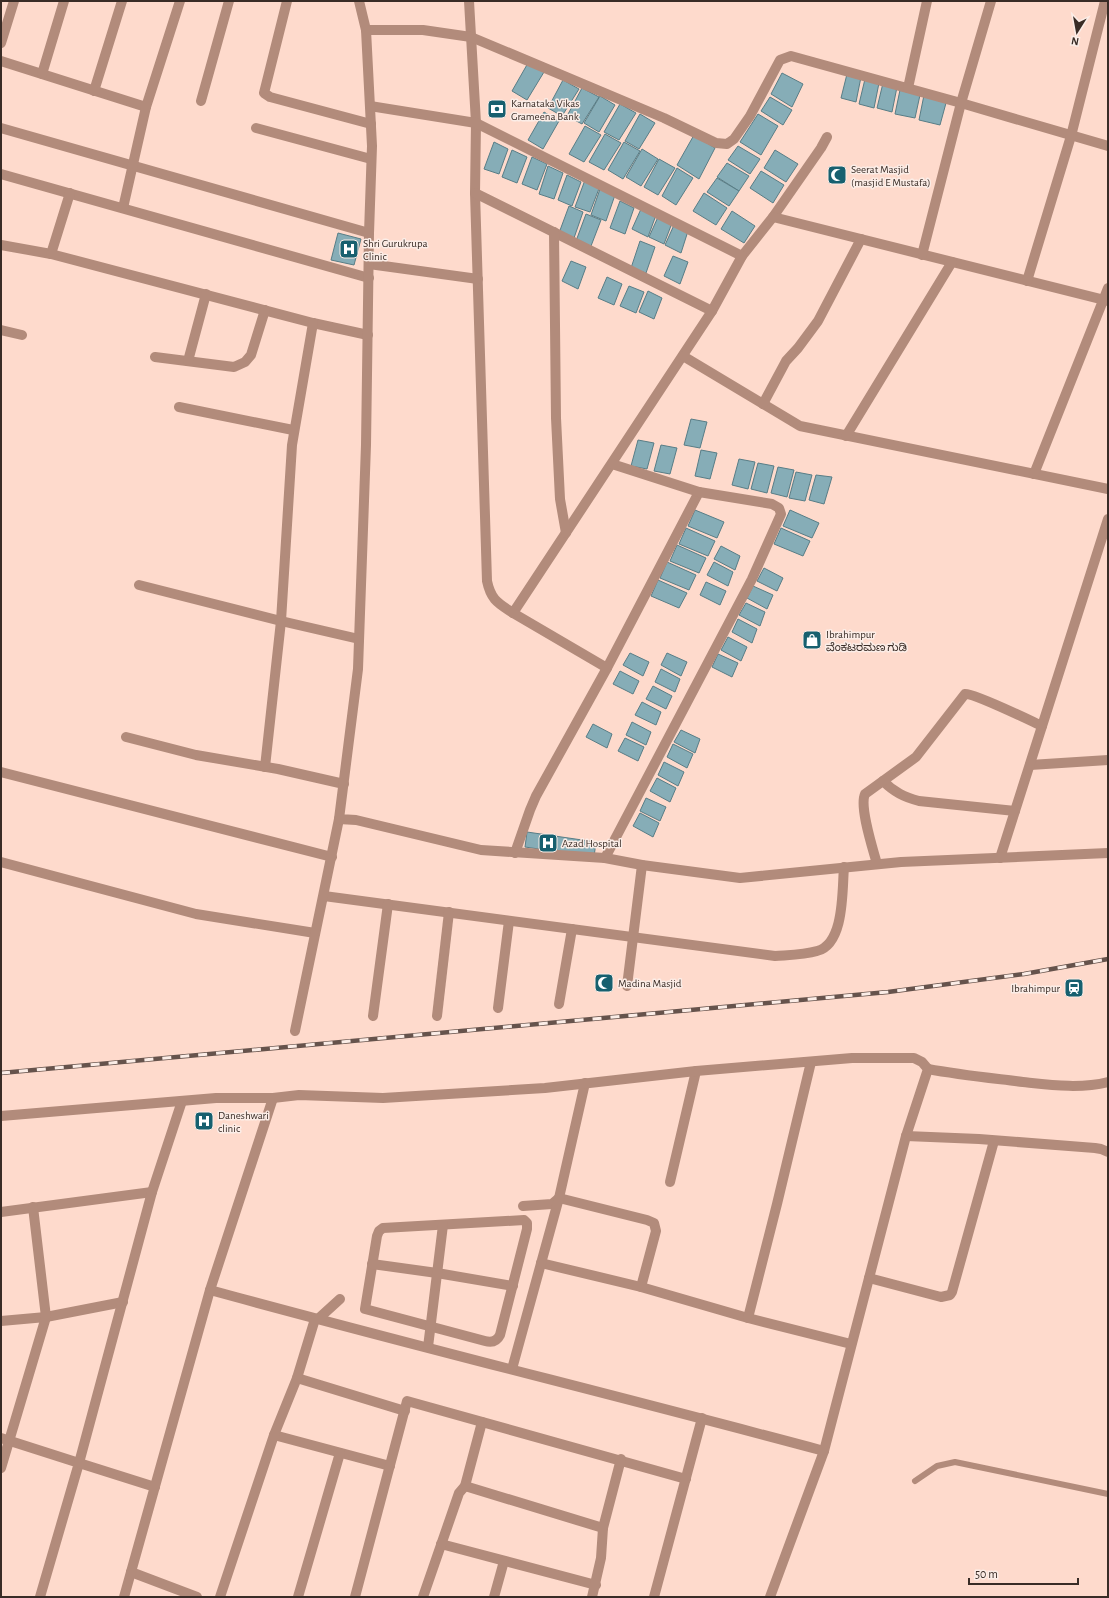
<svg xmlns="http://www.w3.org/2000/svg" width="1109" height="1598" viewBox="0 0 1109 1598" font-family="'Alegreya Sans','Noto Sans Kannada',sans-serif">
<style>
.building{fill:#86adb7;stroke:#587d86}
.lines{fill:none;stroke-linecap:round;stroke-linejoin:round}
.service{stroke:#b28b7b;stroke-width:6}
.minor{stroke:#b28b7b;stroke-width:10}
.tertiary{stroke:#b28b7b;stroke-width:10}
.rail-casing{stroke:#66534c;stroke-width:4.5}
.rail{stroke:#fbede7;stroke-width:3;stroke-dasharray:9;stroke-linecap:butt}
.labels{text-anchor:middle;stroke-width:3;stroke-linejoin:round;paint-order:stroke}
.poi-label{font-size:11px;fill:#392c26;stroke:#fbede7;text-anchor:start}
</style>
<rect width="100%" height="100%" fill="#fedacc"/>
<!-- building -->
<g class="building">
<polygon points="528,63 544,72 527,100 512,91"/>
<polygon points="782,73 803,84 792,107 771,94"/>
<polygon points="847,74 861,77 856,102 841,98"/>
<polygon points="865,79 879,83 874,108 859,104"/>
<polygon points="563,80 579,89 562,116 548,108"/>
<polygon points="883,83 897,87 892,112 877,108"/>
<polygon points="582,88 599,97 582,124 567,116"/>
<polygon points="900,90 920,95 915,118 895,114"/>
<polygon points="924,95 946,103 940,125 919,120"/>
<polygon points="600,96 615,105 599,132 584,123"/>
<polygon points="770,97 792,110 783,125 761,111"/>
<polygon points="620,104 636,113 619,140 604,132"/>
<polygon points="544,112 559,121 543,149 528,140"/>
<polygon points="640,114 655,123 639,149 625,141"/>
<polygon points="758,114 778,126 761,155 740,142"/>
<polygon points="585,126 601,135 584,162 569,154"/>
<polygon points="605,134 621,143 604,170 589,162"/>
<polygon points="694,135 715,148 699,179 677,165"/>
<polygon points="494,142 508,149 499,174 484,169"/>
<polygon points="624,142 640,151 623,179 608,170"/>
<polygon points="738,146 760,159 750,174 728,160"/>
<polygon points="642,149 658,159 641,186 626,177"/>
<polygon points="512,150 527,157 517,183 502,177"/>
<polygon points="775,150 798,164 786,182 764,168"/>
<polygon points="532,157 547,164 537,190 522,184"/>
<polygon points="659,159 675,168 658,195 644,187"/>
<polygon points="727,163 749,176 739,191 717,177"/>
<polygon points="548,166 563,173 554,199 539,194"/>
<polygon points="677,168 693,178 676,205 662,196"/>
<polygon points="761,171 784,185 773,203 750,188"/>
<polygon points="567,175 581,182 572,206 558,200"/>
<polygon points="717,178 739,191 729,206 707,192"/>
<polygon points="585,180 600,186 590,212 575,207"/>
<polygon points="600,189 615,195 606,221 591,215"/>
<polygon points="704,193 727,208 716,225 693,211"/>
<polygon points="620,201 634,208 625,234 610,228"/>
<polygon points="569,206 583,212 574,238 559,233"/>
<polygon points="641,209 656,215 648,237 632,229"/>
<polygon points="732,211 755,226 744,243 721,229"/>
<polygon points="586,214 601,220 591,246 576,241"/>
<polygon points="658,217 672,223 664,244 649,237"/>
<polygon points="674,225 688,231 681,253 665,245"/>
<polygon points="338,233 361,239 354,265 331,260"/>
<polygon points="640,241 655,247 646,273 631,268"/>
<polygon points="673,256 688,262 680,284 664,276"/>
<polygon points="571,261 586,267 578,289 562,281"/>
<polygon points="607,277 622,284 614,305 598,298"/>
<polygon points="629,286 644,292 636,313 620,306"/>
<polygon points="648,291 662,298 654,319 639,312"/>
<polygon points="691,419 707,422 700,448 684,445"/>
<polygon points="638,440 654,443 647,469 631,466"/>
<polygon points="661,445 677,448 670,474 654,471"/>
<polygon points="701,450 717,453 710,479 695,476"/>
<polygon points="739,459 755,462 748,489 732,485"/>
<polygon points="758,463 774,466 767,493 751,489"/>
<polygon points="778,467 794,470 787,497 771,493"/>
<polygon points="796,472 812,475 805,501 789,498"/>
<polygon points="816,475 832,477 824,504 809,500"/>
<polygon points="695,510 724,522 717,538 688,526"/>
<polygon points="790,510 819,523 812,538 783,526"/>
<polygon points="686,528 715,541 708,556 679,544"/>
<polygon points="781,528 810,541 803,556 774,544"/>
<polygon points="677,545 706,558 699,573 670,561"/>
<polygon points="721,546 740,556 735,570 714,559"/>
<polygon points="667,562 696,575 689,590 660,578"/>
<polygon points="714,562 733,572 728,586 707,575"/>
<polygon points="764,568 783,578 777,591 757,581"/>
<polygon points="658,580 687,593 679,608 651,596"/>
<polygon points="706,582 726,591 720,605 700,595"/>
<polygon points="753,586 773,595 767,609 747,598"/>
<polygon points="746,603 765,612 760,626 739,615"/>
<polygon points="738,619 757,629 752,643 732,632"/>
<polygon points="728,637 747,647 741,661 721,650"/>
<polygon points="630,653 649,662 643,676 623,665"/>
<polygon points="667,653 687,662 681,676 661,665"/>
<polygon points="718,654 738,663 732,677 712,667"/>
<polygon points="661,669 680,679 675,692 655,682"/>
<polygon points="620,671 639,681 633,694 613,684"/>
<polygon points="653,686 672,696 666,709 646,699"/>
<polygon points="642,702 661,712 656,725 635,715"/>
<polygon points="632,722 651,732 646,745 626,735"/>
<polygon points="593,724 612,734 607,748 586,737"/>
<polygon points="681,730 700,739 695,753 674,742"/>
<polygon points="625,738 644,747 638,761 618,751"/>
<polygon points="673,744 693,754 687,768 667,757"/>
<polygon points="664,762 684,772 678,786 658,775"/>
<polygon points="657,778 676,788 670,802 650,791"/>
<polygon points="646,798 666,807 660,821 640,811"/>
<polygon points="640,813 659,823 653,837 633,826"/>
<polygon points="527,832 596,842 594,857 525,847"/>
</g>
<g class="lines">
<!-- service -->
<polyline class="service" points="915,1481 937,1466 955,1462 1108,1494"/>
<!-- minor -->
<g class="minor">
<polyline points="287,1 264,93 270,97 371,124"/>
<path d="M469,1L476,123L475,193L487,581C491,600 498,603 513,613L712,311L742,256L773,217L821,148L827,137"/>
<polyline points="366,30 423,30 471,37 664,118 716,143 727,144 734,139 750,116 780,60 791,56 961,103 991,1"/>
<polyline points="1,43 14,1"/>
<polyline points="1,61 146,107"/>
<polyline points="42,74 64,1"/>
<polyline points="908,88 927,1"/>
<polyline points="94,91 122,1"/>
<polyline points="201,101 229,1"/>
<polyline points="370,106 476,123 742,256"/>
<polyline points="1,128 369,233"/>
<polyline points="256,128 371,159"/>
<polyline points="1,174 369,278"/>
<polyline points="475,193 712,311"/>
<polyline points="123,208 146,107 180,1"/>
<polyline points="773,217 1108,301"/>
<polyline points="554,232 556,418 560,499 566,533"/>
<polyline points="1,245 51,254 70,193"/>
<polyline points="51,254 313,323 368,335"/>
<polyline points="922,255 961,103 1108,146"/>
<polyline points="369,264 478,279"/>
<polyline points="1027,281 1071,136 1105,1"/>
<polyline points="1,330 22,335"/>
<polyline points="683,356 800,426 1108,489"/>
<polyline points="155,357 234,367 245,362 251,355 265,310"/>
<polyline points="188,361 206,294"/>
<polyline points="763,404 786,361 798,348 818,321 861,239"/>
<polyline points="179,407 293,430"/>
<polyline points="846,436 952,262"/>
<polyline points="1034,474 1108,288"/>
<polyline points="139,585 281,621 359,639"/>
<polyline points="513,613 607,668"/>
<polyline points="126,737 196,755 278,769 344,784"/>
<polyline points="1030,765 1108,760"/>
<polyline points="265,767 281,621 292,445 313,323"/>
<polyline points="1,772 332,857"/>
<path d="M883,781C894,792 904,797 919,801L1015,811"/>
<polyline points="515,853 530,810 536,796 607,668 699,492"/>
<polyline points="605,858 752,579 781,514 779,508 772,504 699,492 612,464"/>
<polyline points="1000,858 1108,519"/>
<polyline points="1,862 196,914 315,933"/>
<path d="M877,864C873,849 859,807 865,794L916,757L965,694C974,693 1029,720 1042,726"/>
<path d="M324,896L775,956C788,955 804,955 817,951C845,944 842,889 844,867"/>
<polyline points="627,986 642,865"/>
<polyline points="559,1004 572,929"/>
<polyline points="498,1008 509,921"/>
<polyline points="373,1016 388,904"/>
<polyline points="437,1016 449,912"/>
<polyline points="295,1031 339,819"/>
<polyline points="906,1136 979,1139 1095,1148 1101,1149 1108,1152"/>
<polyline points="670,1182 696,1071"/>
<polyline points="523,1206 552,1204 559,1198 647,1220 654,1223 656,1231 641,1287"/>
<polyline points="1,1212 152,1192"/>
<path d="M524,1220L527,1223V1229L500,1335C497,1341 492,1343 485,1341L365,1309L377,1236L379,1231L383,1228Z"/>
<polyline points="541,1263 641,1287 748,1318 851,1344"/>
<polyline points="372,1264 437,1273 513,1286"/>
<polyline points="869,1278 941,1297 950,1295 952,1292 994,1141"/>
<path d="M210,1290C414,1346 619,1396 824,1451"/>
<polyline points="748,1318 777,1204 811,1062"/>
<polyline points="1,1321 46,1317 123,1302"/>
<polyline points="428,1347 443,1225"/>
<polyline points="512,1369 559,1198 585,1083"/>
<polyline points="297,1378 405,1411"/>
<polyline points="274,1435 390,1466"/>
<polyline points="1,1438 79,1463 40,1597"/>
<polyline points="1,1468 46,1317 33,1207"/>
<polyline points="465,1486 603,1528"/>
<polyline points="155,1487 79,1463 152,1192 182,1101"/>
<polyline points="441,1544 596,1585"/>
<polyline points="131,1572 197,1597"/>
<polyline points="124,1597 210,1290 273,1098"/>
<polyline points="220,1597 274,1435 297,1378 315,1319 318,1319 340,1299"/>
<polyline points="298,1597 340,1453"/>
<polyline points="355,1597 407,1401 686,1479"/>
<polyline points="423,1597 459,1493 465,1486 482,1422"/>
<polyline points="494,1597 504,1561"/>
<polyline points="592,1597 601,1558 603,1528 621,1459"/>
<polyline points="654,1597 702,1418"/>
</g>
<!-- tertiary -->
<g class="tertiary">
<polyline points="359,1 366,30 372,146 369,233 366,445 358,669 339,819 356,820 481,850 605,858 642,865 740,878 901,862 1108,853"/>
<path d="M928,1069C960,1075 991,1078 1023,1082C1051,1085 1080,1089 1108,1082"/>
<polyline points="1,1116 216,1098 273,1098 299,1095 383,1098 545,1088 696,1071 852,1058 914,1058 922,1062 928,1069 906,1136 824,1451 770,1597"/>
</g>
<!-- rail casing -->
<g class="rail-casing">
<polyline id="rail" points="1,1073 888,992 1024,974 1108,959"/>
</g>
<!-- rail -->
<use href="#rail" class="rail"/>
</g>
<!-- icons -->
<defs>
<g id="bank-square" transform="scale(1)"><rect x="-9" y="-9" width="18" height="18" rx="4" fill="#17606f" stroke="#fbede7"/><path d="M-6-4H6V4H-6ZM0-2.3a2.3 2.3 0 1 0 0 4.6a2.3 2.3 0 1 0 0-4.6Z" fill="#fff"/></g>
<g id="mosque-square" transform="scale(1)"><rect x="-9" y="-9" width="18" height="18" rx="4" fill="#17606f" stroke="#fbede7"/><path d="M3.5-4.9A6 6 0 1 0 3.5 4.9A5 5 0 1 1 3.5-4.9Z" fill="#fff"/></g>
<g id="hospital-square" transform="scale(1)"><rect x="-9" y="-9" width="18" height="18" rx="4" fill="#17606f" stroke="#fbede7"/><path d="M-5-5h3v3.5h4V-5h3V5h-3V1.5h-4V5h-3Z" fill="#fff"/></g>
<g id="shop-square" transform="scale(1)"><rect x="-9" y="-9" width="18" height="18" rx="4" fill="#17606f" stroke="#fbede7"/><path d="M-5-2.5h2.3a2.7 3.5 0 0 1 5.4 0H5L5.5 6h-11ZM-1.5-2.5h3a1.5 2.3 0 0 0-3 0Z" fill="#fff"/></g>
<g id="station-square" transform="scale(1)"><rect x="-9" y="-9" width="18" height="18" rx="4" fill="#17606f" stroke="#fbede7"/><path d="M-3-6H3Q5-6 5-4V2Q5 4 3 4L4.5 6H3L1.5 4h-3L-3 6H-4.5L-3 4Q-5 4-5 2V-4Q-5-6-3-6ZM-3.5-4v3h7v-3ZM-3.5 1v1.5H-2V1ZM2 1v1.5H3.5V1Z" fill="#fff"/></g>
</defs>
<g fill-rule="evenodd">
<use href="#bank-square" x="497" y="109"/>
<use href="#mosque-square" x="837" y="175"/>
<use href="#hospital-square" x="349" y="249"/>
<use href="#shop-square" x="812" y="640"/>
<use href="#hospital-square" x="548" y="843"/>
<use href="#mosque-square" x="604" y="983"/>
<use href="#station-square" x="1074" y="988"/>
<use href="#hospital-square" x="204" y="1121"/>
</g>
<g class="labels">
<!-- poi labels -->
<g class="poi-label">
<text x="511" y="107">Karnataka Vikas<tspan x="511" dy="13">Grameena Bank</tspan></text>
<text x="851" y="173">Seerat Masjid<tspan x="851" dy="13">(masjid E Mustafa)</tspan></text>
<text x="363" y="247">Shri Gurukrupa<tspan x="363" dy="13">Clinic</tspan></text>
<text x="826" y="638">Ibrahimpur<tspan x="826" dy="13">ವೆಂಕಟರಮಣ ಗುಡಿ</tspan></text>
<text x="562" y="847">Azad Hospital</text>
<text x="618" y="987">Madina Masjid</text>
<text x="1060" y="992" text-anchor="end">Ibrahimpur</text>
<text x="218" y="1119">Daneshwari<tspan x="218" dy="13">clinic</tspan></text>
</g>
</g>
<!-- border -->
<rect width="1109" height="1598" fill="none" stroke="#392c26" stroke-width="4"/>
<!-- north arrow -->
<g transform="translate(1077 32) rotate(191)" stroke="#fbede7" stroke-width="3" paint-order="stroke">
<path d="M0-3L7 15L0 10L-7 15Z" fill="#392c26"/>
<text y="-6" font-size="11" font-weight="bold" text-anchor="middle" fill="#392c26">N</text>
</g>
<!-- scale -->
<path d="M969 1578v6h109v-6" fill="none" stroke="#392c26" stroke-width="2"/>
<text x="975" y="1578" font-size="12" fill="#392c26" stroke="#fbede7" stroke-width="3" paint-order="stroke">50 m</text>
</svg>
